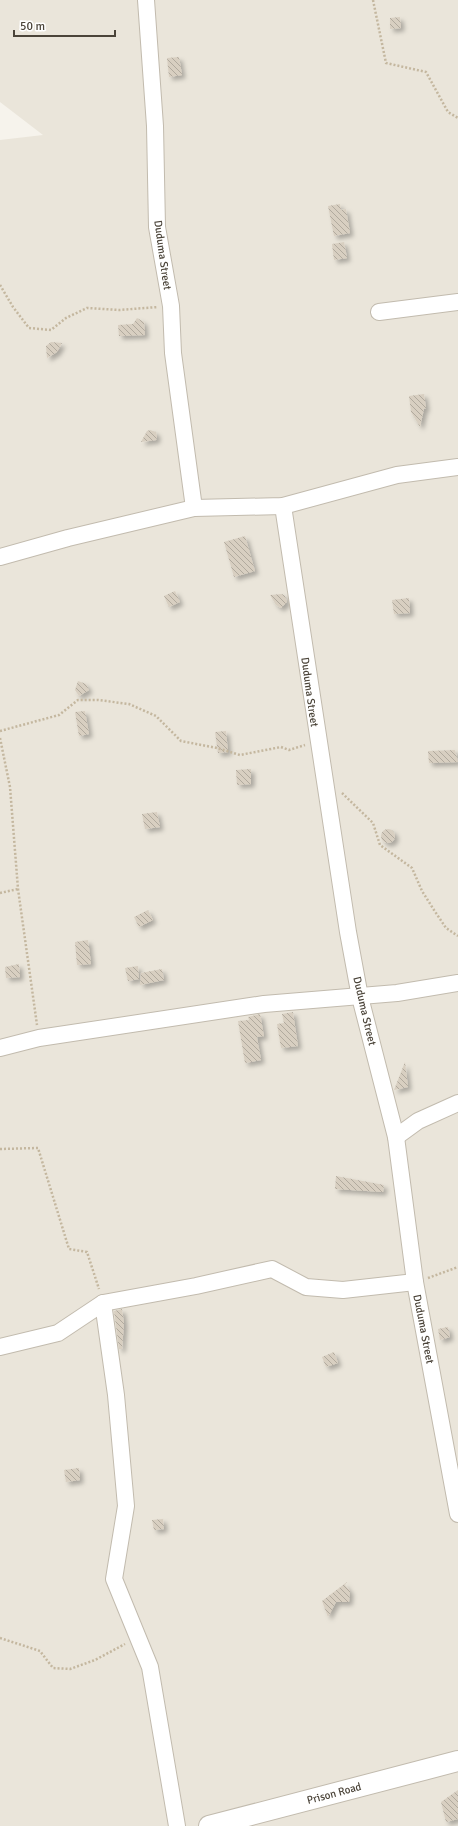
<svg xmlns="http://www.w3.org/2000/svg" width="458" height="1826" viewBox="0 0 458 1826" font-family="Signika,sans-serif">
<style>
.residential{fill:#eae5da}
.building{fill:url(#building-back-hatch);filter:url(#shadow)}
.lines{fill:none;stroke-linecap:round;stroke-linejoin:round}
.minor-casing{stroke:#c2bbae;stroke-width:18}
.tertiary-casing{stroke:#c2bbae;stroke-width:22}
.path{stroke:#c4b79f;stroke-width:2.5;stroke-dasharray:2 2;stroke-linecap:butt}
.minor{stroke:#fff;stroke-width:16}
.tertiary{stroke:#fff;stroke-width:20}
.labels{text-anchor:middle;stroke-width:3;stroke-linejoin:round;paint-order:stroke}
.street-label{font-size:11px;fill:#4b4439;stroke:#fff}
</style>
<defs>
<pattern id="building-back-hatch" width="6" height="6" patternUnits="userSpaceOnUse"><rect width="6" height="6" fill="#d8cfc1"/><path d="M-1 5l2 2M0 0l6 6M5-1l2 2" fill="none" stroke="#b1aa9e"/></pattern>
<filter id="shadow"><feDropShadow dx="3.5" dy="3.5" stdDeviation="2" flood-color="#0004"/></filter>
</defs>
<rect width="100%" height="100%" fill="#f6f3ec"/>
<!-- residential -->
<polygon class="residential" points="0,0 458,0 458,1826 0,1826 0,140 43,135 0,102"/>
<!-- building -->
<g class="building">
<polygon points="400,17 401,28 390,29 390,18"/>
<polygon points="179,57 182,75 169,77 167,58"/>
<polygon points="340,204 341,210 346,209 350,233 334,236 328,206"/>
<polygon points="344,242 347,258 334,260 332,244"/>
<polygon points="137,318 144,322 145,335 119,336 118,325 133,324"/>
<polygon points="51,342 62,343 57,352 47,358 46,346"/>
<polygon points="424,394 426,408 424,409 420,427 411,412 409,396"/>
<polygon points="150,430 156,432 157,437 156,440 141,442 147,431"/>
<polygon points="245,536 255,571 234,577 224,542"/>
<polygon points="175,591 180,602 169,607 164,596"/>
<polygon points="282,594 285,596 287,602 281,608 276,605 270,595"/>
<polygon points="409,598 410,613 394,614 392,600"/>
<polygon points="78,681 86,684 89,690 79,696 75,690"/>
<polygon points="85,711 89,734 79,736 75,712"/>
<polygon points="226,731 228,752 218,753 215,732"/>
<polygon points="455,750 458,762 429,763 428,751"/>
<polygon points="251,769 251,784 237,785 236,770"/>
<polygon points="157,812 160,827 145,829 142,814"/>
<circle cx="388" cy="836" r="7"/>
<polygon points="148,910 153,920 139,927 134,917"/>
<polygon points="88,940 91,964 77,965 75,942"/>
<polygon points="19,964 20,977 6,978 5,967"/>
<polygon points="138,966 139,979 128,981 125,968"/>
<polygon points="162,969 164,980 140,985 141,973"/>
<polygon points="293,1012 298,1046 281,1048 277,1024 284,1023 282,1014"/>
<polygon points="260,1014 264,1036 257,1037 261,1060 245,1063 238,1021 249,1020 248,1017"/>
<polygon points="405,1062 408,1087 394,1090"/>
<polygon points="336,1176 384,1185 383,1192 335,1189"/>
<polygon points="122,1309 124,1323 122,1349 119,1349 114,1311"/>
<polygon points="448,1327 450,1337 440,1340 438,1329"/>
<polygon points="334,1352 338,1363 326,1367 322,1357"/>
<polygon points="79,1468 80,1480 66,1482 64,1470"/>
<polygon points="163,1519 164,1529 154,1530 152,1520"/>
<polygon points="347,1582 345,1585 350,1591 349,1602 336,1602 328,1617 322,1601"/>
<polygon points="458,1790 458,1819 446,1822 441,1802"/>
</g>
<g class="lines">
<!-- minor casing -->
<g class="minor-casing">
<g id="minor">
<polyline points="146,0 155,126 157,227 171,306 173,353 194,508"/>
<polyline points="379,312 458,302"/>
<polyline points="283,506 348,932 360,997 396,1137 415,1282 458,1514"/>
<polyline points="0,557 68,538 194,508 283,506 397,475 458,467"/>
<polyline points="0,1048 39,1038 264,1004 397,993 458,983"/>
<polyline points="396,1137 418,1121 458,1103"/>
<polyline points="103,1303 116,1395 126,1506 114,1579 150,1667 177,1826"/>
<polyline points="0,1347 58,1333 103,1303 196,1286 272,1269 306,1287 343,1290 415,1282"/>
</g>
</g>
<!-- tertiary casing -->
<g class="tertiary-casing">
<polyline id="tertiary" points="209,1826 458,1761"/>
</g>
<!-- path -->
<g class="path">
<polyline points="373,0 386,63 426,72 448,112 458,118"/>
<polyline points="0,285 13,307 29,328 51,330 66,318 87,308 119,310 158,307"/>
<polyline points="0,731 59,715 78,700 98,700 129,704 156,716 181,741 217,748 240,755 281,747 289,750 305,745"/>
<polyline points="0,738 10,787 18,889 37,1025"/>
<polyline points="342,793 373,823 380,845 412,868 422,891 434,910 446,928 458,936"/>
<polyline points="0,893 18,889"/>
<polyline points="0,1149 38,1148 69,1249 87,1252 99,1289"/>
<polyline points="428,1278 458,1267"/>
<polyline points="0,1638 40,1651 53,1668 70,1669 95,1660 125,1644"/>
</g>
<!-- minor -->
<use href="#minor" class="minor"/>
<!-- tertiary -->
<use href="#tertiary" class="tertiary"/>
</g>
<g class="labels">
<!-- street labels -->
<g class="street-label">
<text transform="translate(163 255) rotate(82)" y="4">Duduma Street</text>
<text transform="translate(310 692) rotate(82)" y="4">Duduma Street</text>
<text transform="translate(365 1011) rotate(77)" y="4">Duduma Street</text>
<text transform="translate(424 1329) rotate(79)" y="4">Duduma Street</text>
<text transform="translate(334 1793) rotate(-15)" y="4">Prison Road</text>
</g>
</g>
<!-- scale -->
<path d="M14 30v6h101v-6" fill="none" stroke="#4b4439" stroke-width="2"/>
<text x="20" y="30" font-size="12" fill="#4b4439" stroke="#ffffff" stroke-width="3" paint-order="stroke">50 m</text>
</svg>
